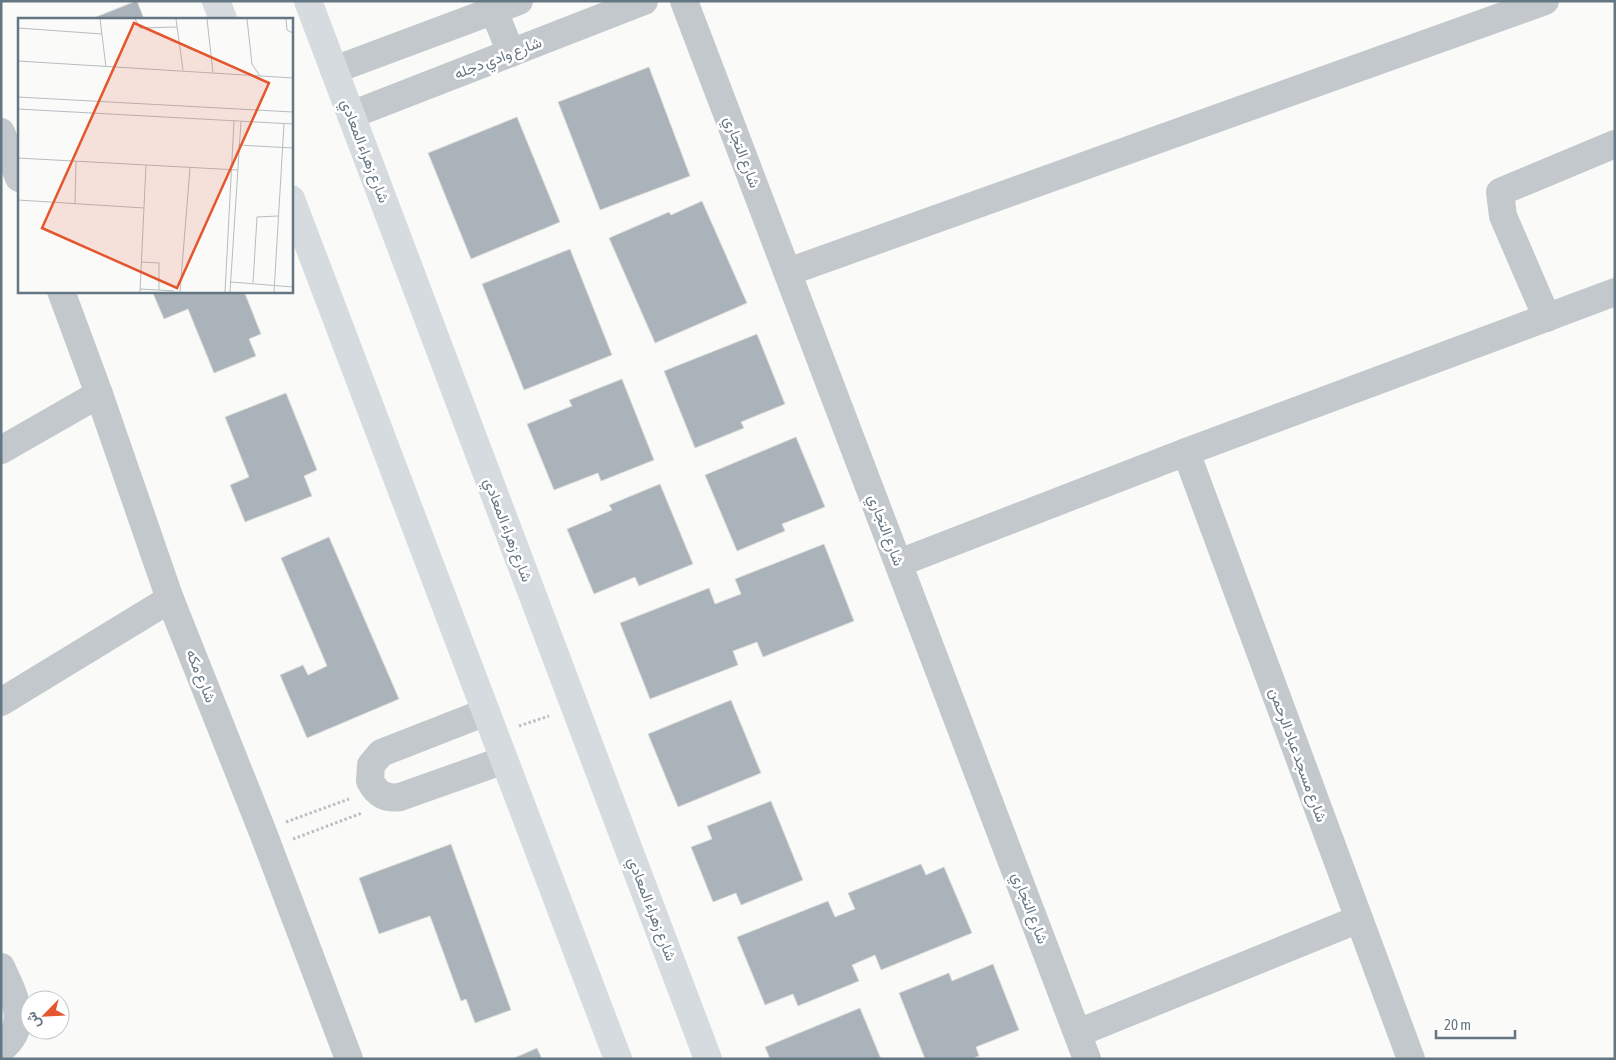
<svg xmlns="http://www.w3.org/2000/svg" width="1616" height="1060" viewBox="0 0 1616 1060" font-family="'Asap Condensed',Vazirmatn,sans-serif">
<style>
.building{fill:#aab3b9;stroke:#dcdcda}
.lines{fill:none;stroke-linecap:round;stroke-linejoin:round}
.path{stroke:#bbbfc2;stroke-width:3;stroke-dasharray:2.5 2.5;stroke-linecap:butt}
.minor{stroke:#c3c8cc;stroke-width:28}
.major{stroke:#d6dbdf;stroke-width:28}
.labels{text-anchor:middle;stroke-width:5;stroke-linejoin:round;paint-order:stroke}
.street-label{font-size:15px;fill:#657683;stroke:#fff}
.inset-road{fill:none;stroke:#b5bdc2;stroke-width:1}
.view{fill:#e4572e;fill-opacity:0.15;stroke:#e4572e;stroke-width:2.5}
.inset-edge{fill:none;stroke:#657683;stroke-width:2.5}
</style>
<rect width="100%" height="100%" fill="#fafaf8"/>
<!-- building -->
<g class="building">
<polygon points="137,1 144,19 91,19 136,1"/>
<polygon points="649,67 690,176 600,210 558,102"/>
<polygon points="517,117 560,222 471,259 428,153"/>
<polygon points="702,201 747,303 655,343 609,238 669,212 671,215"/>
<polygon points="570,249 612,355 524,390 482,284"/>
<polygon points="152,291 244,291 261,334 249,339 256,356 214,373 188,309 164,319"/>
<polygon points="757,334 785,404 741,422 744,428 695,448 664,371"/>
<polygon points="622,379 654,460 601,481 598,473 554,490 527,424 572,406 569,400"/>
<polygon points="286,393 317,470 304,476 312,496 245,522 230,485 249,477 225,417"/>
<polygon points="796,437 825,507 782,524 785,531 737,551 705,475"/>
<polygon points="660,484 693,564 639,586 635,577 594,594 567,529 612,510 609,505"/>
<polygon points="329,537 399,699 307,738 280,675 303,665 308,675 327,666 281,558"/>
<polygon points="824,544 854,621 763,657 757,642 733,651 738,665 650,699 620,623 709,588 715,604 741,594 735,579"/>
<polygon points="731,700 761,773 678,807 648,734"/>
<polygon points="771,801 803,880 741,905 736,893 713,902 691,847 712,839 707,826"/>
<polygon points="451,844 511,1010 475,1023 466,999 461,1001 430,916 379,934 359,878"/>
<polygon points="921,864 926,875 944,867 972,933 881,970 875,955 852,965 859,981 798,1006 793,994 765,1005 737,937 828,901 835,917 855,909 848,893"/>
<polygon points="993,964 1019,1030 976,1047 979,1056 971,1059 925,1059 899,993 949,973 952,981"/>
<polygon points="860,1008 881,1059 770,1059 765,1047"/>
<polygon points="537,1048 542,1059 512,1059"/>
</g>
<g class="lines">
<!-- path -->
<g class="path">
<polyline points="519,726 549,716"/>
<polyline points="286,822 349,799"/>
<polyline points="293,839 362,813"/>
</g>
<!-- minor -->
<g class="minor">
<polyline points="490,1 511,53"/>
<polyline points="684,1 1087,1059"/>
<polyline points="334,70 519,1"/>
<polyline points="351,115 644,1"/>
<polyline points="1,132 19,178"/>
<polyline points="788,272 1545,1"/>
<polyline points="61,291 99,394 170,599 262,830 349,1059"/>
<polyline points="1547,318 1503,216 1500,192 1615,144"/>
<polyline points="1,450 99,394"/>
<polyline points="1186,452 1411,1059"/>
<polyline points="899,563 1186,452 1615,292"/>
<polyline points="1,702 170,599"/>
<path d="M486,712L381,753L371,765L370,781C377,794 385,799 400,797L504,760"/>
<path d="M1,967C14,995 31,1026 1,1049"/>
<polyline points="1078,1033 1359,919"/>
</g>
<!-- major -->
<g class="major">
<polyline points="216,1 223,19"/>
<polyline points="308,1 708,1059"/>
<polyline points="291,199 618,1059"/>
</g>
</g>
<g class="labels">
<!-- street labels -->
<g class="street-label">
<text transform="translate(498 58) rotate(-21)" y="5">شارع وادي دجله</text>
<text transform="translate(365 151) rotate(69)" y="5">شارع زهراء المعادي</text>
<text transform="translate(742 152) rotate(69)" y="5">شارع التجاري</text>
<text transform="translate(508 530) rotate(69)" y="5">شارع زهراء المعادي</text>
<text transform="translate(886 530) rotate(69)" y="5">شارع التجاري</text>
<text transform="translate(201 676) rotate(68)" y="5">شارع مكه</text>
<text transform="translate(1298 755) rotate(70)" y="5">شارع مسجد عباد الرحمن</text>
<text transform="translate(1030 908) rotate(69)" y="5">شارع التجاري</text>
<text transform="translate(652 909) rotate(69)" y="5">شارع زهراء المعادي</text>
</g>
</g>
<!-- overview -->
<g transform="translate(18 18)">
<rect width="275" height="275" fill="#fafaf8"/>
<path class="inset-road" d="M82,1L88,49M117,1L122,10L159,9M158,1L165,52M189,1L195,55M229,1L234,46L242,58M268,1L269,12L275,15M0,10L84,16M0,43L275,60M0,79L275,94M0,91L275,106M220,127L275,130M0,140L220,152M0,182L126,190M57,186L58,143M213,264L275,269M235,265L239,199L260,198M122,271L141,272V245L123,244M141,272L156,273M122,274L128,147M162,274L172,150M207,274L216,103M212,274L223,103M256,274L266,106"/>
<path class="view" d="M116,5L251,65L159,270L24,210Z"/>
<rect width="275" height="275" class="inset-edge"/>
</g>
<!-- border -->
<rect width="1616" height="1060" fill="none" stroke="#657683" stroke-width="5"/>
<!-- north arrow -->
<g transform="translate(45 1015) rotate(246)"><circle r="24" fill="#ffffff" stroke="#c1c8cd"/>
<path d="M0-4L9 19L0 12L-9 19Z" fill="#e4572e"/>
<text y="-8" font-size="14" font-weight="bold" text-anchor="middle" fill="#657683">ش</text>
</g>
<!-- scale -->
<path d="M1436 1030v8h79v-8" fill="none" stroke="#657683" stroke-width="2.5"/>
<text x="1444" y="1030" font-size="15" fill="#657683" stroke="#ffffff" stroke-width="4" paint-order="stroke">20 m</text>
</svg>
